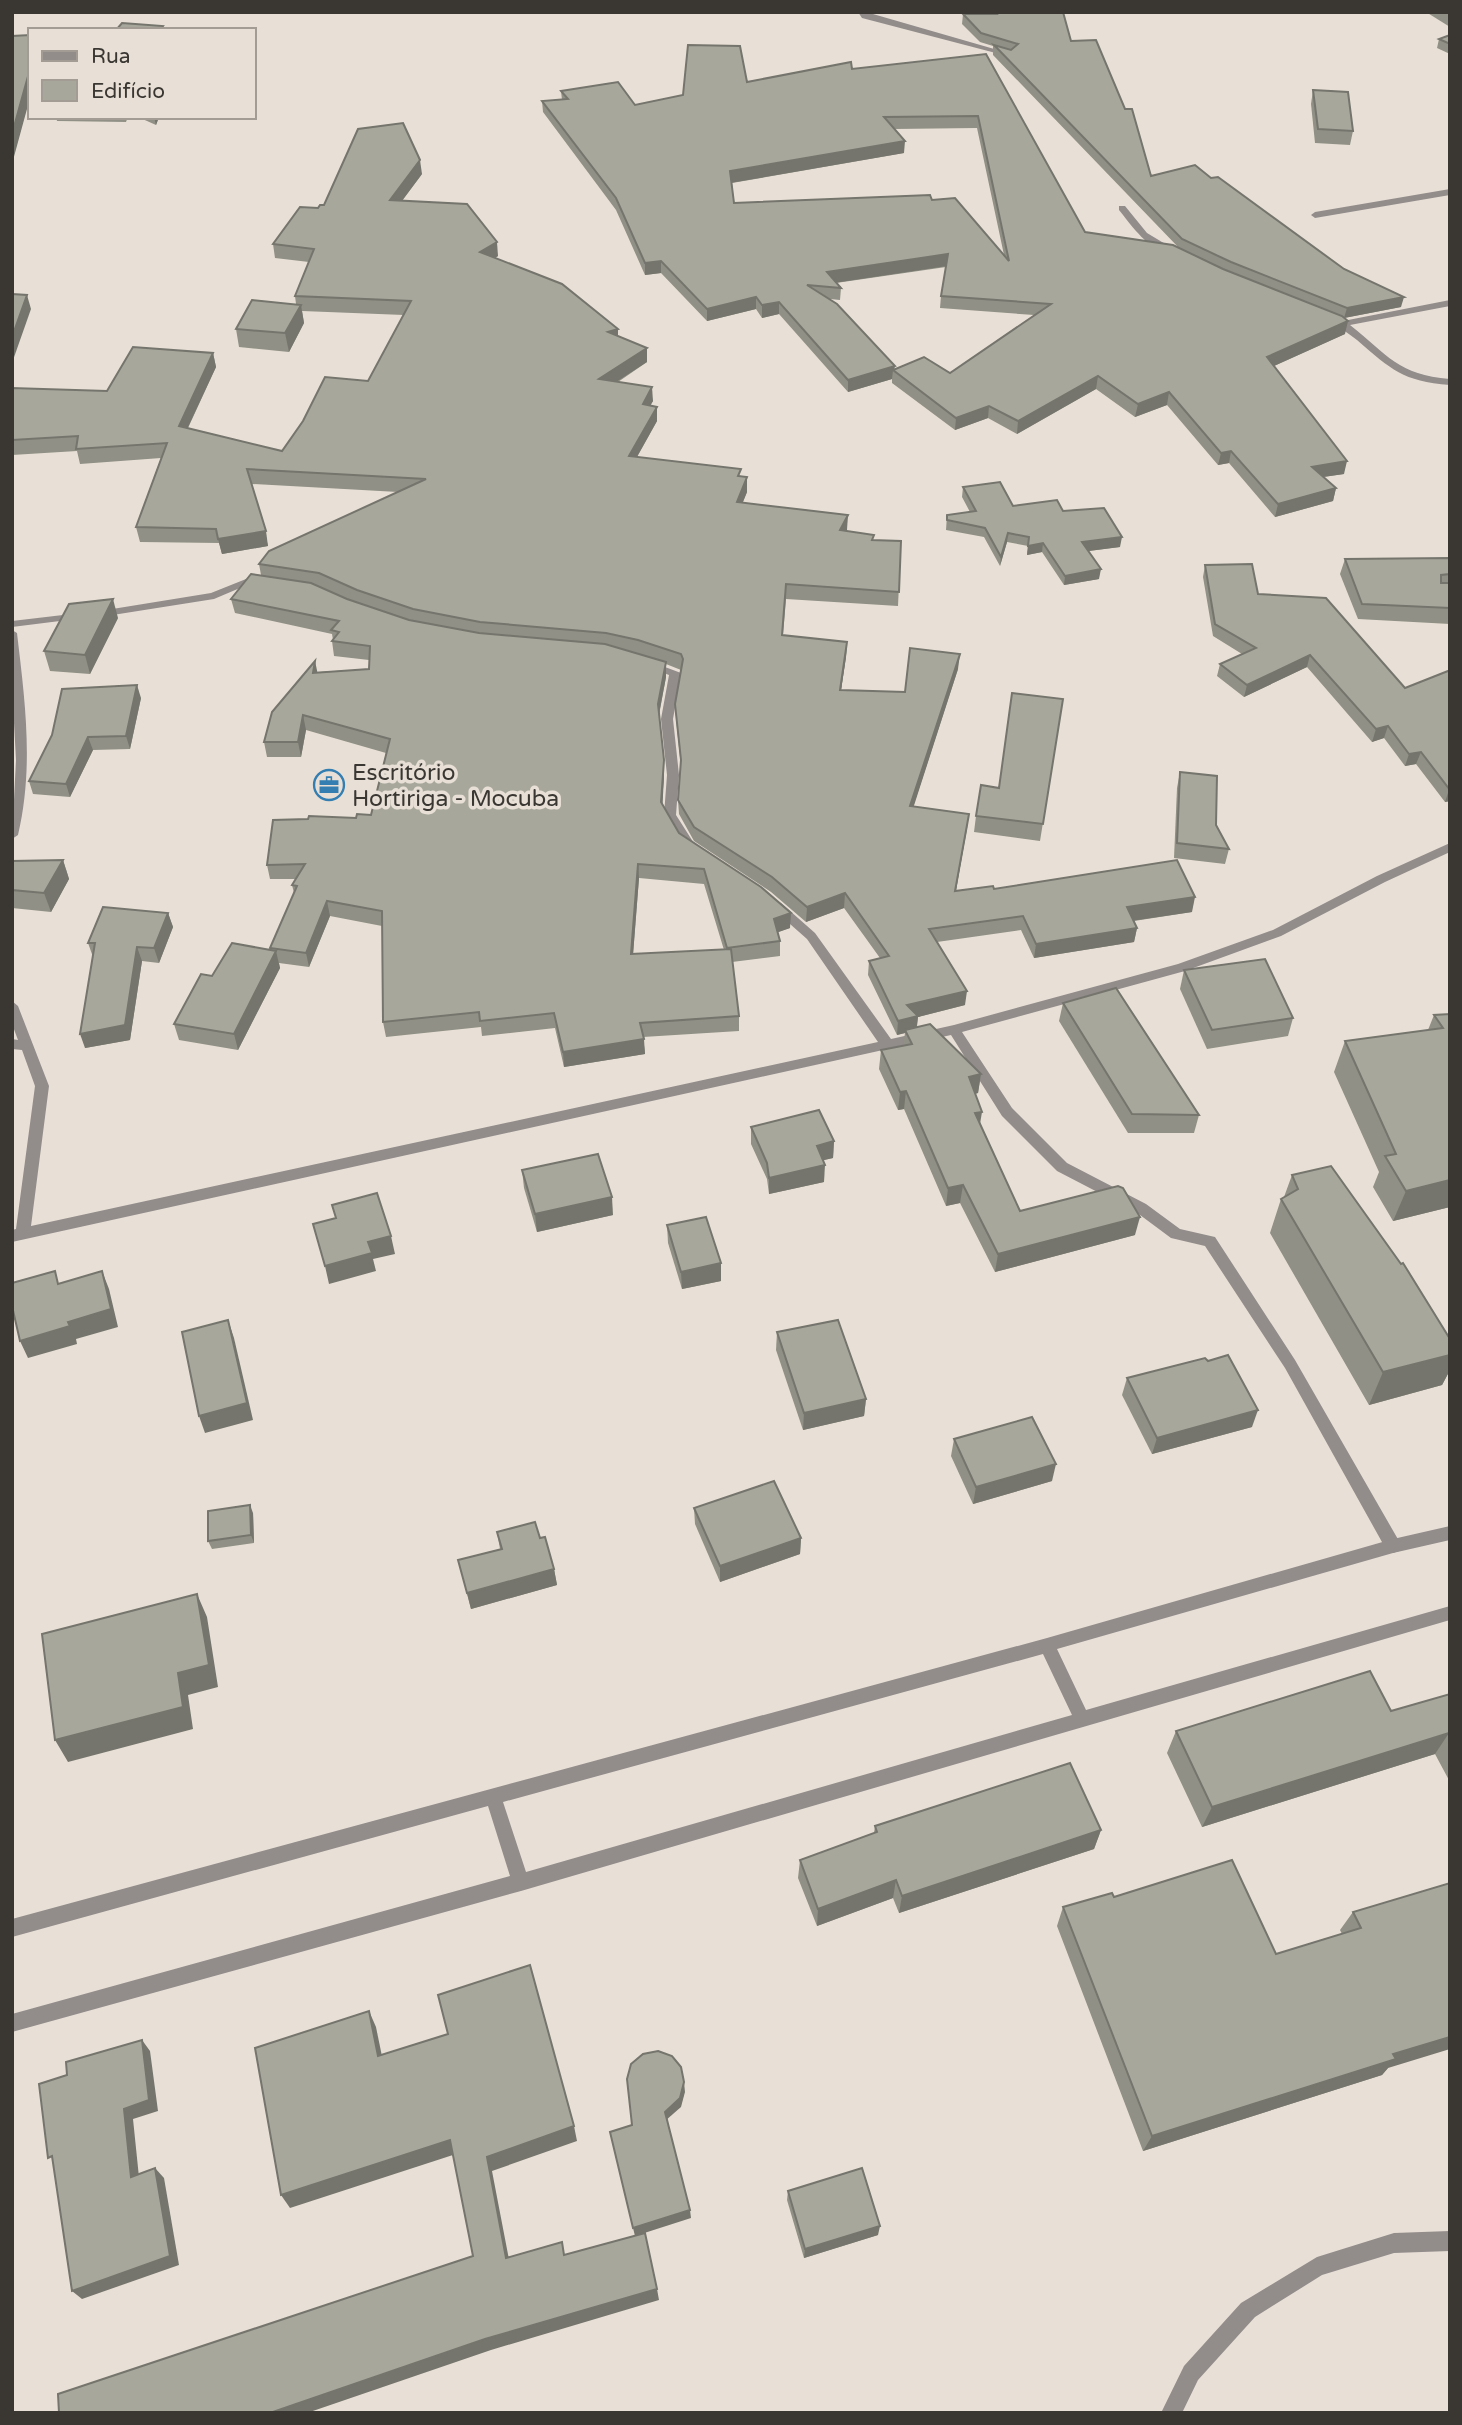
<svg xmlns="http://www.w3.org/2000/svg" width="1462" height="2425" viewBox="0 0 1462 2425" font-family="'Varela Round',sans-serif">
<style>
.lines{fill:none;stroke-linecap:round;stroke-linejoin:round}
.minor{fill:#928c8b;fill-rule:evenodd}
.tertiary{fill:#928c8b;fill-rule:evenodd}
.wall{fill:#909086;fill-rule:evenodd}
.shaded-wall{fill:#75756d}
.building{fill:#a7a79c;stroke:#75756d;stroke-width:2;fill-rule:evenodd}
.labels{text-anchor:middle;stroke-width:7;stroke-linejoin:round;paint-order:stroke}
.poi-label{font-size:23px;fill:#3a3733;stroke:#e8e0d6;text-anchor:start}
</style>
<rect width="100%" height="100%" fill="#e8e0d6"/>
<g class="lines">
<!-- minor -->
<g class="minor">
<polygon points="858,12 866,12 1015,55 1011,57 862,18"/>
<polygon points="1450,189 1450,195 1315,218 1311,215 1315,212"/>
<path d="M1119,206H1125L1147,233L1172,248V252C1150,253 1132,226 1119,210Z"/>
<path d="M1450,300V306L1350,325C1388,355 1398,375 1450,379V385C1402,381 1392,370 1357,340C1347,332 1335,325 1325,317L1330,314L1343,321Z"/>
<polygon points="246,579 265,582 266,584 261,587 247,585 214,599 100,617 95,614 100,611 211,593"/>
<polygon points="80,613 84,614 84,618 12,627 12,621"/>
<path d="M12,630L17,633C25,701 34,767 18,835L12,839L16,760L12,686Z"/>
<polygon points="649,661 681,673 673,719 679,775 676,815 697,848 691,852 687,851 664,815 667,775 661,719 669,675 645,666 645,662"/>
<polygon points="1450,843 1450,852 1385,882 1281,936 1185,971 962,1032 1012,1108 1067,1163 1146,1204 1180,1229 1215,1237 1295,1360 1399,1541 1401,1546 1399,1551 1393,1553 1387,1551 1285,1368 1205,1246 1171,1238 1136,1212 1057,1171 1002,1116 951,1035 12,1242 12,1230 16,1229 35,1086 22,1050 12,1049 12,1039 18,1040 12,1024 12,1001 18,1006 49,1086 31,1226 878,1042 807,939 773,909 771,906 777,902 781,903 815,933 891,1039 954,1025 1178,964 1273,930 1377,876"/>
</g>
<!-- tertiary -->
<g class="tertiary">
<path d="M1450,1526V1540L1393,1553L1057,1649L1086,1710L1450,1606V1620L521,1891L12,2032V2014L510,1876L488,1806L12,1937V1919L1047,1638L1393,1539ZM1043,1654L1072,1715L526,1872L503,1802Z"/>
<polygon points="1450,2231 1450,2251 1394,2253 1322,2275 1255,2317 1198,2380 1182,2413 1161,2413 1184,2366 1241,2303 1317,2257 1394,2233"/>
</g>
</g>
<!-- wall -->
<g class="wall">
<path d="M990,12H1063L1071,41L1151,176L1211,178L1401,307L1344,318L1345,334L1274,366L1344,474L1323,477L1336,488L1333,501L1275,517L1229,463L1218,465L1167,405L1135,417L1096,389L1017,434L988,418L955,430L892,383V379L848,392L779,314L762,318L756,309L707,321L661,273L645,275L616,210L543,112L542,101L562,100L561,91L635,105L747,82L986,54L1085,232L1179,248L993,55V46L980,42L962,24L963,14H991ZM977,128L1004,255L932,200L734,203L732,183L904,153L894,129ZM946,267L941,296L940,308L1034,315L950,373L894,370L830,299L840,300L841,288L836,283Z"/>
<polygon points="1426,12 1450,12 1450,27"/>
<polygon points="1450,35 1450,54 1437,48 1439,39"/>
<polygon points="1313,90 1353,131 1350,145 1315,143 1311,104"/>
<polygon points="56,117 128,117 126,122 57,121"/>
<polygon points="138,117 159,117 156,125"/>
<path d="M422,174L402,201L498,256L495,258L618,336L647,348V362L618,382L653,401L650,405L657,421L637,457L747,477V492L743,502L847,531L873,540L901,541L898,606L786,599L783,635L847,642L846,657L841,690L905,692L958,669L913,807L969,814L956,891L994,889L1192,912L1134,921L1137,928L1134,942L1034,958L1021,930L937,942L965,1005L918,1017L917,1027L981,1074L978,1093L975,1094L980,1123L1020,1211L1135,1235L995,1272L960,1203L946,1206L904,1109L898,1110L879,1069L881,1050L903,1046L905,1033L897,1035L868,975L869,961L880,958L844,908L806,922L771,892L694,841L679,814L678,800L681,767L676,719L675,704L681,670L666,664V677L659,715L664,760V775L662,804L679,833L790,928L778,932L780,941V956L732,962L739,1016V1031L643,1037L645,1054L564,1067L555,1028L482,1036L481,1027L386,1037L383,1022L382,926L330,916L309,967L279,963L280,968L238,1050L179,1040L174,1024L212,976L271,950L270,948L294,893L292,885L296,879H270L267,865L356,818L371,815L386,753L306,730L301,757H267L264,742L317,672L369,669V660L334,656L332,641L333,640L332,634L235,613L231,599L261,575L259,564L398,492L252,484L268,546L222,554L219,543L140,542L136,527L161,458L80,464L77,451L12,455V388L107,391L213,353L216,367L188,428L282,451L368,381L404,315L302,311L304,323L289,352L239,347L236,329L296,304L295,296L309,262L275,258L273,244L324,205ZM639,878L704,884L724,950L633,954Z"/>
<polygon points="963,487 1013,506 1063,511 1120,547 1088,551 1099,579 1064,585 1042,552 1027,555 1028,546 1007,542 1000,566 984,537 946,530 947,515 970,512 962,497"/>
<polygon points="1450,558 1450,624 1358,619 1340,574 1345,559"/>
<polygon points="1205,565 1258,594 1405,688 1450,673 1450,801 1445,802 1416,764 1405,766 1384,738 1372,742 1307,667 1244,697 1217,676 1220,664 1242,654 1213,636 1203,577"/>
<polygon points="118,618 90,674 50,671 44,651"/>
<polygon points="141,698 130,749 93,750 70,797 33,794 29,781"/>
<polygon points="1063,699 1040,841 974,832 976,816 999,788"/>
<polygon points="1180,772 1216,825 1229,849 1225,864 1174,858 1177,788"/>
<polygon points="63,860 69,879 51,912 12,908 12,861"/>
<polygon points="168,913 173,927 159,963 142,961 130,1040 85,1048 93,957 88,943"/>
<polygon points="1184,970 1293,1018 1288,1036 1207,1049 1180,989"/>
<polygon points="1063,1003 1199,1115 1194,1133 1128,1133 1059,1021"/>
<polygon points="1450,1014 1450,1207 1393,1221 1373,1187 1379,1172 1334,1072 1345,1041 1428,1030 1434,1015"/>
<polygon points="751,1127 834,1141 833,1158 823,1160 824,1182 769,1194 767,1179 751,1144"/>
<polygon points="522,1170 613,1215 537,1232 524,1188"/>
<polygon points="1292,1175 1401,1264 1450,1339 1450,1370 1442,1385 1369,1405 1270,1233 1281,1199 1284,1197"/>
<polygon points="667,1225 721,1281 682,1289 668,1243"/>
<polygon points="777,1332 866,1399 864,1416 803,1430 776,1350"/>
<polygon points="1127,1378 1252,1427 1152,1454 1122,1395"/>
<polygon points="954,1439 1052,1481 973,1504 951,1456"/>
<polygon points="694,1508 801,1538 800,1554 720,1582 695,1524"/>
<polygon points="253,1513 254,1543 212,1549 208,1541"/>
<polygon points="497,1532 554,1569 557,1585 471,1609 458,1560 500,1549"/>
<polygon points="1450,1694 1450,1782 1435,1754 1202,1827 1167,1753 1176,1731 1391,1711"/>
<polygon points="875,1826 1101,1830 1094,1849 899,1913 893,1898 817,1926 798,1878 800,1860 874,1833"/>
<polygon points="1450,1883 1388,2068 1382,2075 1143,2151 1057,1926 1063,1907 1114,1897 1276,1954 1342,1934 1340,1930 1353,1912"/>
<polygon points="788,2191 878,2235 804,2258 787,2200"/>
</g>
<!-- shaded-wall -->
<g class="shaded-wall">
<polygon points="30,69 30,98 12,164 12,134"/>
<polygon points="154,117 159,117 156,125"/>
<polygon points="905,141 904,153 730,183 730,171"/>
<polygon points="420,160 422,174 392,214 390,200"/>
<polygon points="497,242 498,256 481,266 480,252"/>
<polygon points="948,254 947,266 827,284 827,272"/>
<polygon points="661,261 661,273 645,275 645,263"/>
<polygon points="27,295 31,309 12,363 12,337"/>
<polygon points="756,297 756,309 707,321 707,309"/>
<polygon points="1404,297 1401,307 1344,318 1347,308"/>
<polygon points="779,302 779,314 762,318 762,305"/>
<polygon points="301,305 304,323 289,352 285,333"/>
<polygon points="1348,321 1345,334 1265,370 1267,357"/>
<polygon points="618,329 618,344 608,332"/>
<polygon points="647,348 647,362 599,393 599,379"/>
<polygon points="213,353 216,367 182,440 179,426"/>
<polygon points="895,366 894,371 893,370 892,379 848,392 848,380"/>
<polygon points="1098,376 1096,389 1017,434 1018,421"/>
<polygon points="652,387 653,401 643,419 643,404"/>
<polygon points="1169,392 1167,405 1135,417 1138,404"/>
<polygon points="989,406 988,418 955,430 956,418"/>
<polygon points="657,407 657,421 629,471 629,456"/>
<polygon points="1231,451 1229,463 1218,465 1221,453"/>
<polygon points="1347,461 1344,474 1309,479 1312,467"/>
<polygon points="747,477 747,492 737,516 737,502"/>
<polygon points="1336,488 1333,501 1275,517 1278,504"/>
<polygon points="848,515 847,530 840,530"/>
<polygon points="266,531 268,546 222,554 218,539"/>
<polygon points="1008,533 1007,542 1000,566 1001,557"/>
<polygon points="1122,537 1120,547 1081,552 1082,542"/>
<polygon points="1043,543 1042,552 1027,555 1028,546"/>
<polygon points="1101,569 1099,579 1064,585 1065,576"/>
<polygon points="113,599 118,618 90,674 85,655"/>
<polygon points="847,642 846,657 839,704 840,690"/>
<polygon points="960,654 958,669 909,821 910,806"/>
<polygon points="1310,655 1307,667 1244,697 1247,685"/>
<polygon points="315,661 318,675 313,673"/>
<polygon points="666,662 666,677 658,719 658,704"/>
<polygon points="137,685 141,698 130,749 126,736"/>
<polygon points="303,715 306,730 301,757 298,742"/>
<polygon points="1388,726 1384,738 1372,742 1376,729"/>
<polygon points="88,737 93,750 70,797 66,784"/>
<polygon points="1421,752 1416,764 1405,766 1409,754"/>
<polygon points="664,760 664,775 662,816 661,802"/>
<polygon points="1449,790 1450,801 1445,802"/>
<polygon points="969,814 967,829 953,906 955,891"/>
<polygon points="63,860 69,879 51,912 44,893"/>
<polygon points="638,864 639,878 632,968 631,954"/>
<polygon points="845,893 844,908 806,922 807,907"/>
<polygon points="1195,897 1192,912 1124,922 1127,907"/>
<polygon points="327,901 330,916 309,967 306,953"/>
<polygon points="168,913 173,927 159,963 154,948"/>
<polygon points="791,913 790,928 773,934 774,919"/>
<polygon points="1137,928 1134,942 1034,958 1036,944"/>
<polygon points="137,947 142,961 130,1040 85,1048 80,1034"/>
<polygon points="276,951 280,968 238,1050 234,1034"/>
<polygon points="967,991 965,1005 918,1017 916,1031 905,1030 905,1033 897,1035 898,1021 907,1005"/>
<polygon points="644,1039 645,1054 564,1067 563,1052"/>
<polygon points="981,1074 978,1093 966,1096 969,1077"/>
<polygon points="906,1091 904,1109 898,1110 900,1092"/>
<polygon points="982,1112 979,1130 975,1113"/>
<polygon points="834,1141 833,1158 816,1162 817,1146"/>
<polygon points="825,1165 824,1182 769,1194 769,1178"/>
<polygon points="1450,1180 1450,1207 1393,1221 1406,1191"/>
<polygon points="963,1185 960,1203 946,1206 948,1188"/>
<polygon points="612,1197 613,1215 537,1232 535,1214"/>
<polygon points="1140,1217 1135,1235 995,1272 998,1254"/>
<polygon points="391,1236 395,1254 373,1259 376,1271 329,1284 325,1266 368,1242"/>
<polygon points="721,1263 721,1281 682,1289 681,1272"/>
<polygon points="102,1271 109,1289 118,1327 76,1339 77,1344 28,1358 20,1341 68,1322"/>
<polygon points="228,1320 234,1338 253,1420 205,1433 199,1416"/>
<polygon points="1450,1355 1450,1370 1442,1385 1369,1405 1383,1372"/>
<polygon points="866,1399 864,1416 803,1430 804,1413"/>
<polygon points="1258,1410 1252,1427 1152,1454 1157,1438"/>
<polygon points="1056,1464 1052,1481 973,1504 976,1487"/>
<polygon points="250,1505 253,1513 254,1543 251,1535"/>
<polygon points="801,1538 800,1554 720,1582 720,1566"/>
<polygon points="554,1569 557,1585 471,1609 467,1593"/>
<polygon points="197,1594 207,1617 218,1687 188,1695 193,1729 68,1762 55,1740 178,1673"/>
<polygon points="1449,1733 1435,1754 1202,1827 1212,1807"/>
<polygon points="1101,1830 1094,1849 899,1913 902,1896"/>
<polygon points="896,1880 893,1898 817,1926 818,1909"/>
<polygon points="369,2011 376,2027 385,2071 378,2056"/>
<polygon points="1450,2037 1450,2049 1388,2068 1382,2075 1143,2151 1152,2136 1393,2054"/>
<polygon points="142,2040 150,2051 158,2111 133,2119 140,2187 131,2177 124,2109"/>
<polygon points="684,2082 685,2092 681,2107 665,2121 665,2112"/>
<polygon points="574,2126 577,2141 492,2171 511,2270 506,2258 487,2157"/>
<polygon points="450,2140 456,2154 290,2208 281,2195"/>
<polygon points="155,2168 164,2178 179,2265 82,2299 72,2291"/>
<polygon points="690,2210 691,2218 635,2236 633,2228"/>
<polygon points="880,2226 878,2235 804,2258 805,2249"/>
<polygon points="657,2289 659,2300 491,2350 307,2413 270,2413 485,2339"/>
</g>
<!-- building -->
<g class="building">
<polygon points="996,12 1063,12 1071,41 1096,40 1125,109 1132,109 1151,176 1195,165 1211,178 1218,177 1344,269 1404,297 1347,308 1231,262 1182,239 994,45 1011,50 1018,44 981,33 963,14 997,14"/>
<polygon points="122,23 163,26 160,30 116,30"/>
<polygon points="30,35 30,69 12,134 12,36"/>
<polygon points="1450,35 1450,44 1439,39"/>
<path d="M688,45L740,46L747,82L851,62L852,69L986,54L1085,232L1173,245L1223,269L1342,316L1348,321L1267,357L1347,461L1312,467L1336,488L1278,504L1231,451L1221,453L1169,392L1138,404L1098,376L1018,421L989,406L956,418L893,370L924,357L950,373L1051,304L941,296L948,254L827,272L841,288L807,285L837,304L895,366L848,380L779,302L762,305L756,297L707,309L661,261L645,263L616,198L542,101L568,99L561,91L618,82L635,105L683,95ZM978,116L1009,261L955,198L932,200L930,195L734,203L730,171L905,141L884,117Z"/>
<polygon points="1313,90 1348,92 1353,131 1318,129"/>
<polygon points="403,123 420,160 390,200 467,204 497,242 480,252 562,284 618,329 608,332 647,348 599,379 652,387 643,404 657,407 629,456 741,469 738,476 747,477 737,502 848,515 840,530 874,535 872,540 901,541 899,592 786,584 782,635 847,642 840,690 905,692 910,648 960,654 910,806 969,814 955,891 993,886 994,889 1177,860 1195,897 1127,907 1137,928 1036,944 1023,916 929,929 967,991 907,1005 918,1016 898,1021 869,961 889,956 845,893 807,907 772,877 694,827 678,800 681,760 675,704 683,659 681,654 638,640 606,633 480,622 413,609 357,590 319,573 259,564 269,551 426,479 247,469 266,531 218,539 216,529 136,527 167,443 76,449 78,436 12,440 12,388 107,391 133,347 213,353 179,426 282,451 303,421 325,377 368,381 411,301 295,296 314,249 273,244 300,207 318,208 320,205 324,205 358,129"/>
<polygon points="12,294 27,295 12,337"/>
<polygon points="252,300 301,305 285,333 236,329"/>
<polygon points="1000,482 1013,506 1057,500 1063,511 1104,508 1122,537 1082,542 1101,569 1065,576 1043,543 1028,546 1029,537 1008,533 1001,557 985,528 947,520 947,515 976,511 963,487"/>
<polygon points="1450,558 1450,574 1441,575 1441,583 1450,583 1450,608 1362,604 1345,559"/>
<polygon points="1252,564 1258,594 1326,598 1405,688 1448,671 1450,673 1450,790 1421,752 1409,754 1388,726 1376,729 1310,655 1247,685 1220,664 1256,648 1215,624 1205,565"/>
<polygon points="251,574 311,583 347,599 409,620 479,633 605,644 666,662 658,704 664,760 661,802 679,833 761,887 791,913 774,919 780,941 727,948 704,869 638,864 631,954 731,949 739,1016 640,1023 644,1039 563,1052 554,1013 480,1021 479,1012 383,1022 382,911 327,901 306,953 270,948 297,886 292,885 305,864 267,865 273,820 308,819 309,816 356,818 357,814 371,815 390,739 303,715 298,742 264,742 272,712 315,661 313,673 369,669 370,646 332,641 339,632 331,630 339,621 231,599"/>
<polygon points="113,599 85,655 44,651 69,604"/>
<polygon points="137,685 126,736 88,737 66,784 29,781 52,735 62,689"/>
<polygon points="1012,693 1063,699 1043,824 976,816 981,785 999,788"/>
<polygon points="1180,772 1217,776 1216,825 1229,849 1177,843"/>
<polygon points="63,860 44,893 12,890 12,861"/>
<polygon points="103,907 168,913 154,948 137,947 125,1025 80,1034 95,943 88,943"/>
<polygon points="232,943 276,951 234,1034 174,1024 201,974 212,976"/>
<polygon points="1265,959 1293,1018 1212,1030 1184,970"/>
<polygon points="1116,988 1199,1115 1132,1114 1063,1003"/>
<polygon points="1450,1014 1450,1180 1406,1191 1385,1156 1396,1154 1345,1041 1443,1028 1434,1015"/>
<polygon points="930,1024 981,1074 969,1077 982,1112 975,1113 1020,1211 1118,1186 1123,1188 1140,1217 998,1254 963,1185 948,1188 906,1091 900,1092 881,1050 912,1044 905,1030"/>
<polygon points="819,1110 834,1141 817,1146 825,1165 769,1178 767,1163 751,1127"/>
<polygon points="598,1154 612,1197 535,1214 522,1170"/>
<polygon points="1331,1166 1401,1264 1403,1263 1450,1339 1450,1355 1383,1372 1281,1199 1298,1189 1292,1175"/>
<polygon points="377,1193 391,1236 368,1242 372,1253 325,1266 313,1224 336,1218 332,1205"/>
<polygon points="706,1217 721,1263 681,1272 667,1225"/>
<polygon points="55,1271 58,1284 102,1271 111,1309 68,1322 70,1326 20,1341 12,1306 12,1283"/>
<polygon points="228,1320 247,1403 199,1416 182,1332"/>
<polygon points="838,1320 866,1399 804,1413 777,1332"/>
<polygon points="1228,1355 1258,1410 1157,1438 1127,1378 1205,1358 1208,1361"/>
<polygon points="1032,1417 1056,1464 976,1487 954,1439"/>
<polygon points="774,1481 801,1538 720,1566 694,1508"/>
<polygon points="250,1505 251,1535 208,1541 208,1511"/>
<polygon points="535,1522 540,1538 545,1537 554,1569 467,1593 458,1560 502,1549 497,1532"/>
<polygon points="197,1594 209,1665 178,1673 183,1707 55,1740 42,1634"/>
<polygon points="1370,1671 1391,1711 1450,1694 1450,1735 1449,1733 1212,1807 1176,1731"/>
<polygon points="1070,1763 1101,1830 902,1896 896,1880 818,1909 800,1860 877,1832 875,1826"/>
<polygon points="1232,1860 1276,1954 1361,1928 1353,1912 1450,1883 1450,2037 1393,2054 1396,2059 1152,2136 1063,1907 1112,1893 1114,1897"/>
<polygon points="530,1965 574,2126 487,2157 506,2258 562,2242 564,2255 645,2233 657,2289 485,2339 270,2413 59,2413 58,2394 473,2256 450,2140 281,2195 255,2048 369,2011 378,2056 448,2034 438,1995"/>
<polygon points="142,2040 149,2100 124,2109 131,2177 155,2168 170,2256 72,2291 52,2156 48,2158 39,2084 67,2075 66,2062"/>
<polygon points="658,2051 672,2056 681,2067 684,2082 680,2098 665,2112 690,2210 633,2228 610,2132 632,2125 627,2079 631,2064 643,2054"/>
<polygon points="862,2168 880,2226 805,2249 788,2191"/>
</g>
<!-- icons -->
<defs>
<g id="office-ring" transform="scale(1.575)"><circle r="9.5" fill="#e8e0d6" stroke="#347eb2" stroke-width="1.5"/><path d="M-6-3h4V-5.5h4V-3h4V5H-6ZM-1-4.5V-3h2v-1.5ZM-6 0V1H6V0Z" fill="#347eb2"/></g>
</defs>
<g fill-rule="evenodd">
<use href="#office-ring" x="329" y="785"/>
</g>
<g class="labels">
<!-- poi labels -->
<g class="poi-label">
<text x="352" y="780">Escritório<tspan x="352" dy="26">Hortiriga - Mocuba</tspan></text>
</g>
</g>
<!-- border -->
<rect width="1462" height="2425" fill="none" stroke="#3a3733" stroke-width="28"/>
<!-- legend -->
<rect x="28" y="28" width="228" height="91" fill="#e8e0d6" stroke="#a29c95" stroke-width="2"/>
<rect x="42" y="51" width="35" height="10" fill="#928c8b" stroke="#a29c95" stroke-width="2"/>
<text x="91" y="63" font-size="21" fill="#3a3733">Rua</text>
<rect x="42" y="80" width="35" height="21" fill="#a7a79c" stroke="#a29c95" stroke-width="2"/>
<text x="91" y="98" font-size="21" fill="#3a3733">Edifício</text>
</svg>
